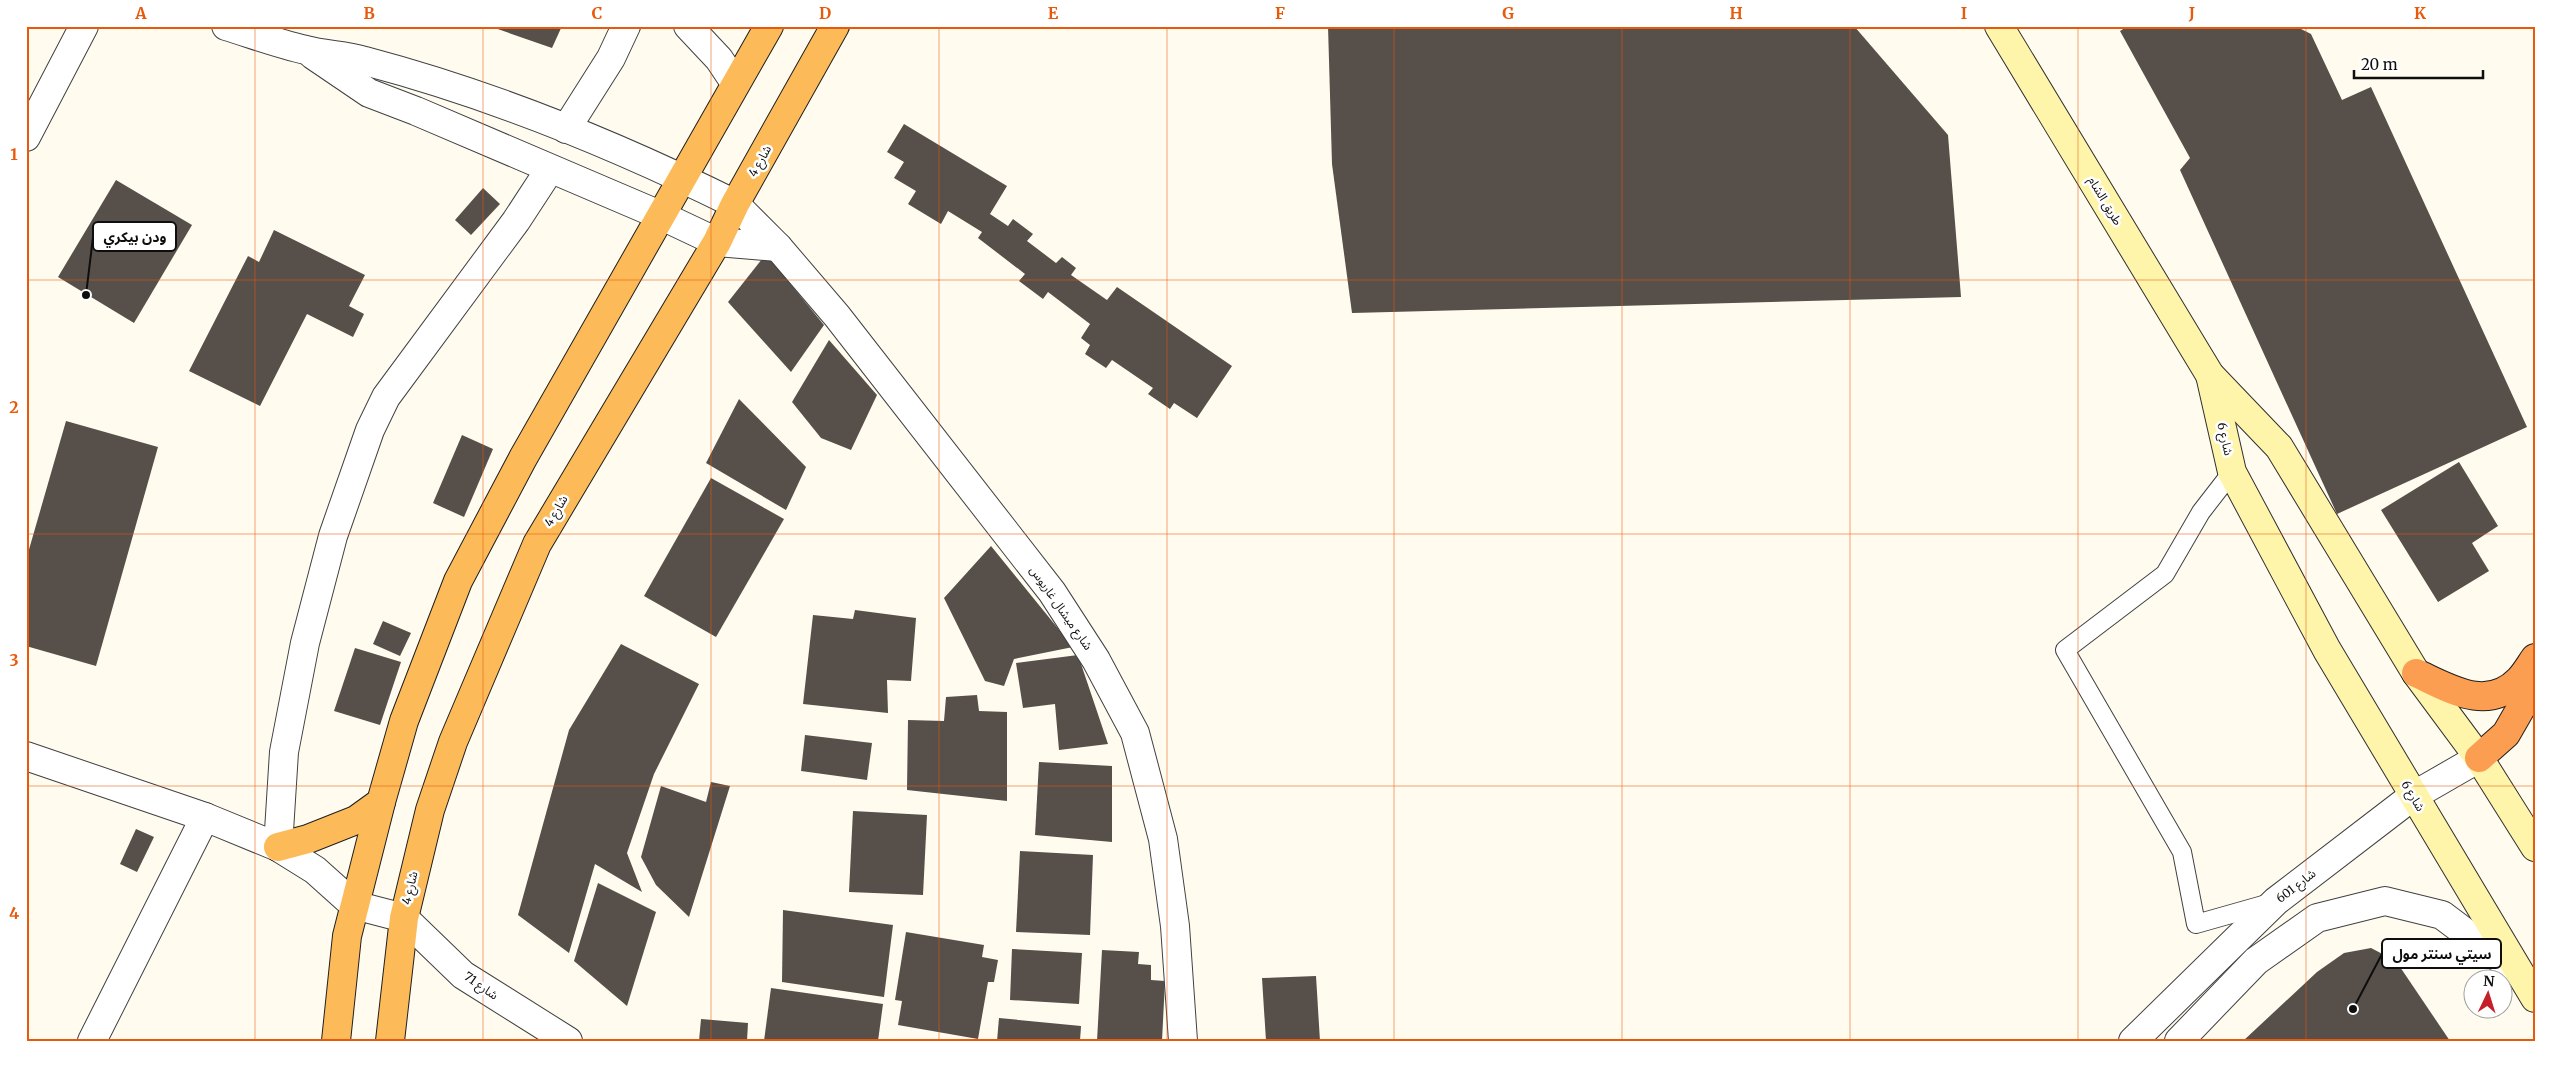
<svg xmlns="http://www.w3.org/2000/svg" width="2561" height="1067" viewBox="0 0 2561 1067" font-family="Merriweather,'Noto Sans Arabic',serif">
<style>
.building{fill:#574f4a}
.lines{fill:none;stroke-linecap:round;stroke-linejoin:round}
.service-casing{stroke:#414141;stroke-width:20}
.minor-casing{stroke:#414141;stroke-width:30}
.tertiary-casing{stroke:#414141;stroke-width:30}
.secondary-casing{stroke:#303030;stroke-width:30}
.trunk-casing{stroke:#1f1f1f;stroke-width:30}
.motorway-casing{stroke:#1f1f1f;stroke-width:30}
.service{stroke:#fff;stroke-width:18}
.minor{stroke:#fff;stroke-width:28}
.tertiary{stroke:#fff;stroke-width:28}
.secondary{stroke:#fff5aa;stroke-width:28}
.trunk{stroke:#fcba58;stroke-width:28}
.motorway{stroke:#fb9e51;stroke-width:28}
.grid{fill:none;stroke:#e8590c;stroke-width:1;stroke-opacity:0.55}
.labels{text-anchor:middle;stroke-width:5;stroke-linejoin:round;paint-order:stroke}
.street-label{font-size:12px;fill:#0e0e0e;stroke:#fff}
.leader{fill:none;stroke:#0e0e0e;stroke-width:2}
.callout-dot{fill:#0e0e0e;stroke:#fff;stroke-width:2}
.callout{fill:#fff;stroke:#0e0e0e;stroke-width:2}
.callout-label{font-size:14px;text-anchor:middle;font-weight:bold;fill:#0e0e0e}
.neatline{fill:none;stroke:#e8590c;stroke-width:2}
.grid-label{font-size:16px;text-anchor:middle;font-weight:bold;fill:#e8590c}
</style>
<rect width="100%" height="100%" fill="#fffcef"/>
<!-- building -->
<g class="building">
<polygon points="489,26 562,26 552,48"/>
<polygon points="1328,26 1854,26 1948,135 1961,297 1352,313 1332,164"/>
<polygon points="2128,26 2295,26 2311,34 2342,100 2371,87 2527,427 2337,514 2180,170 2190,158 2120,31"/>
<polygon points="904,124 1007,186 990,214 1008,226 1013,219 1033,234 1027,241 1056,263 1062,257 1076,268 1071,275 1107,300 1117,287 1232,366 1197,418 1174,403 1170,409 1148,394 1153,388 1112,360 1106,368 1085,354 1090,345 1081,338 1090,324 1048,292 1043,299 1019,281 1025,274 978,238 982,232 948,211 941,224 908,204 916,191 894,178 904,162 887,152"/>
<polygon points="116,180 192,225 134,323 58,277"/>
<polygon points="483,188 500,204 471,235 455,220"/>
<polygon points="274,230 365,275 349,306 364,314 353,337 307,314 260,406 189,371 248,256 259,262"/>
<polygon points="766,254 824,325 791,372 728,302"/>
<polygon points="829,340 877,395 851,450 821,438 792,402"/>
<polygon points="739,399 806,467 786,510 706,463"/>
<polygon points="66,421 158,447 96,666 26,646 26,560"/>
<polygon points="462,435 493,449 464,517 433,503"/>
<polygon points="2459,462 2498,526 2472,543 2489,571 2438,602 2381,510"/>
<polygon points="711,478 784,519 716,637 644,596"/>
<polygon points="991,546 1073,647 1014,659 1004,686 985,681 944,598"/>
<polygon points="855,610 916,618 911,681 887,680 888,713 803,704 813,615 853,619"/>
<polygon points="383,621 411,633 400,656 373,644"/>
<polygon points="621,644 699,684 654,774 627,853 642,892 595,864 569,953 518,915 569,730"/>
<polygon points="355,648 401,662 380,725 334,711"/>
<polygon points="1078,655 1108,744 1059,750 1055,704 1023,708 1016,663"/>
<polygon points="977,695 979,711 1007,712 1007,801 907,790 908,720 944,721 946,697"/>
<polygon points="805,735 872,743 867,780 801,771"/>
<polygon points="1039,762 1112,766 1112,842 1035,835"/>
<polygon points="711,782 730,786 689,917 656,885 641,857 661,786 706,802"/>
<polygon points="853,811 927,815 923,895 849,892"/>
<polygon points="136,829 154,837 137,872 120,864"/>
<polygon points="1020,851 1093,855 1090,935 1016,932"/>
<polygon points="598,883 656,912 627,1006 574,961"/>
<polygon points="783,910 893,925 884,997 782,982"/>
<polygon points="906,932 984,945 982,957 998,960 994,982 988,982 978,1039 898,1025 902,1001 895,1000"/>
<polygon points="2371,948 2396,961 2450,1041 2243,1041 2317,972 2344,953"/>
<polygon points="1012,949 1082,953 1079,1004 1010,1000"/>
<polygon points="1102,950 1139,952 1138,964 1151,965 1151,980 1165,981 1162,1041 1097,1041"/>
<polygon points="1316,976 1320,1041 1266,1041 1262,978"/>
<polygon points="771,988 883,1004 878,1041 764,1041"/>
<polygon points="999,1018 1081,1026 1080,1041 997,1041"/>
<polygon points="701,1019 748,1023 747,1041 699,1041"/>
</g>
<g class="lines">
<!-- service casing -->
<g class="service-casing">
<polyline id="service" points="2232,472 2201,512 2165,574 2065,650 2182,852 2196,924 2270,903"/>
</g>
<!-- minor casing -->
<g class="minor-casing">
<g id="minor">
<polyline points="688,26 719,59 735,83"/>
<polyline points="26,137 84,26"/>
<polyline points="735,204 778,247 837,316 1052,592 1096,660 1135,733 1163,839 1175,926 1183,1041"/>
<polyline points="717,242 778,247"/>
<polyline points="26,756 205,817 278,847 315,870 354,905 404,918 463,975 568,1041"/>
<polyline points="278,847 284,752 305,643 333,536 370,430 386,397 516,221 550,169"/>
<polyline points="92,1041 205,817"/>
<polyline points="2133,1041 2276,901 2413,796 2479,758"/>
<polyline points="2179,1041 2256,961 2317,918 2385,901 2442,915 2519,973"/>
</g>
</g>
<!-- tertiary casing -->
<g class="tertiary-casing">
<g id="tertiary">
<path d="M226,26C252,34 279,44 306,50C325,55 346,55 365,61C490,94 620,147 735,204"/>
<polyline points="313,55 369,93 416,111 662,216 717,242"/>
<polyline points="566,129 611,58 626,26"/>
</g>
</g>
<!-- secondary casing -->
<g class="secondary-casing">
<g id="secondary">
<polyline points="1999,26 2210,375 2279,447 2416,673 2479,758 2535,847"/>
<polyline points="2210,375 2232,472 2327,650 2535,998"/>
</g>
</g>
<!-- trunk casing -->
<g class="trunk-casing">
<g id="trunk">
<polyline points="278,847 308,839 356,820 381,802"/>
<polyline points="336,1041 347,936 381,802 404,721 458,581 523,458 769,26"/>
<polyline points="390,1041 404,918 430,810 453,742 537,544 717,242 735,204 835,26"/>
</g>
</g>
<!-- motorway casing -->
<g class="motorway-casing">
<g id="motorway">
<path d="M2416,673C2449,688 2487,713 2519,680C2525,674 2530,665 2535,658"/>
<polyline points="2479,758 2506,734 2525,701 2535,675"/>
</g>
</g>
<!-- service -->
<use href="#service" class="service"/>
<!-- minor -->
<use href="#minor" class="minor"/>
<!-- tertiary -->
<use href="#tertiary" class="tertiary"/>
<!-- secondary -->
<use href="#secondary" class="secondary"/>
<!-- trunk -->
<use href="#trunk" class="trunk"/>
<!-- motorway -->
<use href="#motorway" class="motorway"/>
</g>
<!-- grid -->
<path class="grid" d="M255,26V1041M483,26V1041M711,26V1041M939,26V1041M1167,26V1041M1394,26V1041M1622,26V1041M1850,26V1041M2078,26V1041M2306,26V1041M26,280H2535M26,534H2535M26,786H2535"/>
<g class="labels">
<!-- street labels -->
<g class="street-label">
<text transform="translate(760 161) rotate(-61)" y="4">شارع 4</text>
<text transform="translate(2105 201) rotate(59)" y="4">طريق الشام</text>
<text transform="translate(2225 439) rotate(77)" y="4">شارع 6</text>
<text transform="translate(556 511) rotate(-60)" y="4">شارع 4</text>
<text transform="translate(1061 608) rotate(55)" y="4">شارع ميشال غاريوس</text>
<text transform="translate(2413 796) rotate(59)" y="4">شارع 6</text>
<text transform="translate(2296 886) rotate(-38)" y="4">شارع 601</text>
<text transform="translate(410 888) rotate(-77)" y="4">شارع 4</text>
<text transform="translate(481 986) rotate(35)" y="4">شارع 71</text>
</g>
</g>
<!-- callouts -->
<path class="leader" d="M86 295L93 237M2353 1009L2382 954"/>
<g class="callout-dot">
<circle cx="86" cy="295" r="5"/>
<circle cx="2353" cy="1009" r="5"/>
</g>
<g class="callout">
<rect x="93" y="222" width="83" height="29" rx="5"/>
<rect x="2382" y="939" width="119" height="29" rx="5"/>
</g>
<g class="callout-label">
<text x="135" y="242">ودن بيكري</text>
<text x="2442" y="959">سيتي سنتر مول</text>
</g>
<!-- border -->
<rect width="2561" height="1067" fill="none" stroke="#ffffff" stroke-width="55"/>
<!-- north arrow -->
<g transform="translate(2488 994) rotate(4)"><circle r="24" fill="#ffffff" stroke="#9f9f9f"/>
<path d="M0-4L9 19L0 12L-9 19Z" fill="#c51f28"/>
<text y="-8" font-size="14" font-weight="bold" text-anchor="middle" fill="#0e0e0e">N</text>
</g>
<!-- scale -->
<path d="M2354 70v8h129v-8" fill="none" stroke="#0e0e0e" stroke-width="2.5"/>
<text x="2361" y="70" font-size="15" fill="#0e0e0e" stroke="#ffffff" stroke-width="4" paint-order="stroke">20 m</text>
<rect x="28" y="28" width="2506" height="1012" class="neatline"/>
<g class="grid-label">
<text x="141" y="19">A</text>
<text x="369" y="19">B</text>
<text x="597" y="19">C</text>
<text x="825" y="19">D</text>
<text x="1053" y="19">E</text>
<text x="1280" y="19">F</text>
<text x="1508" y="19">G</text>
<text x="1736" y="19">H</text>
<text x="1964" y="19">I</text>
<text x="2192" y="19">J</text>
<text x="2420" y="19">K</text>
<text x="14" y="160">1</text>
<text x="14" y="413">2</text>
<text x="14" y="666">3</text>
<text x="14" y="919">4</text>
</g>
</svg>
